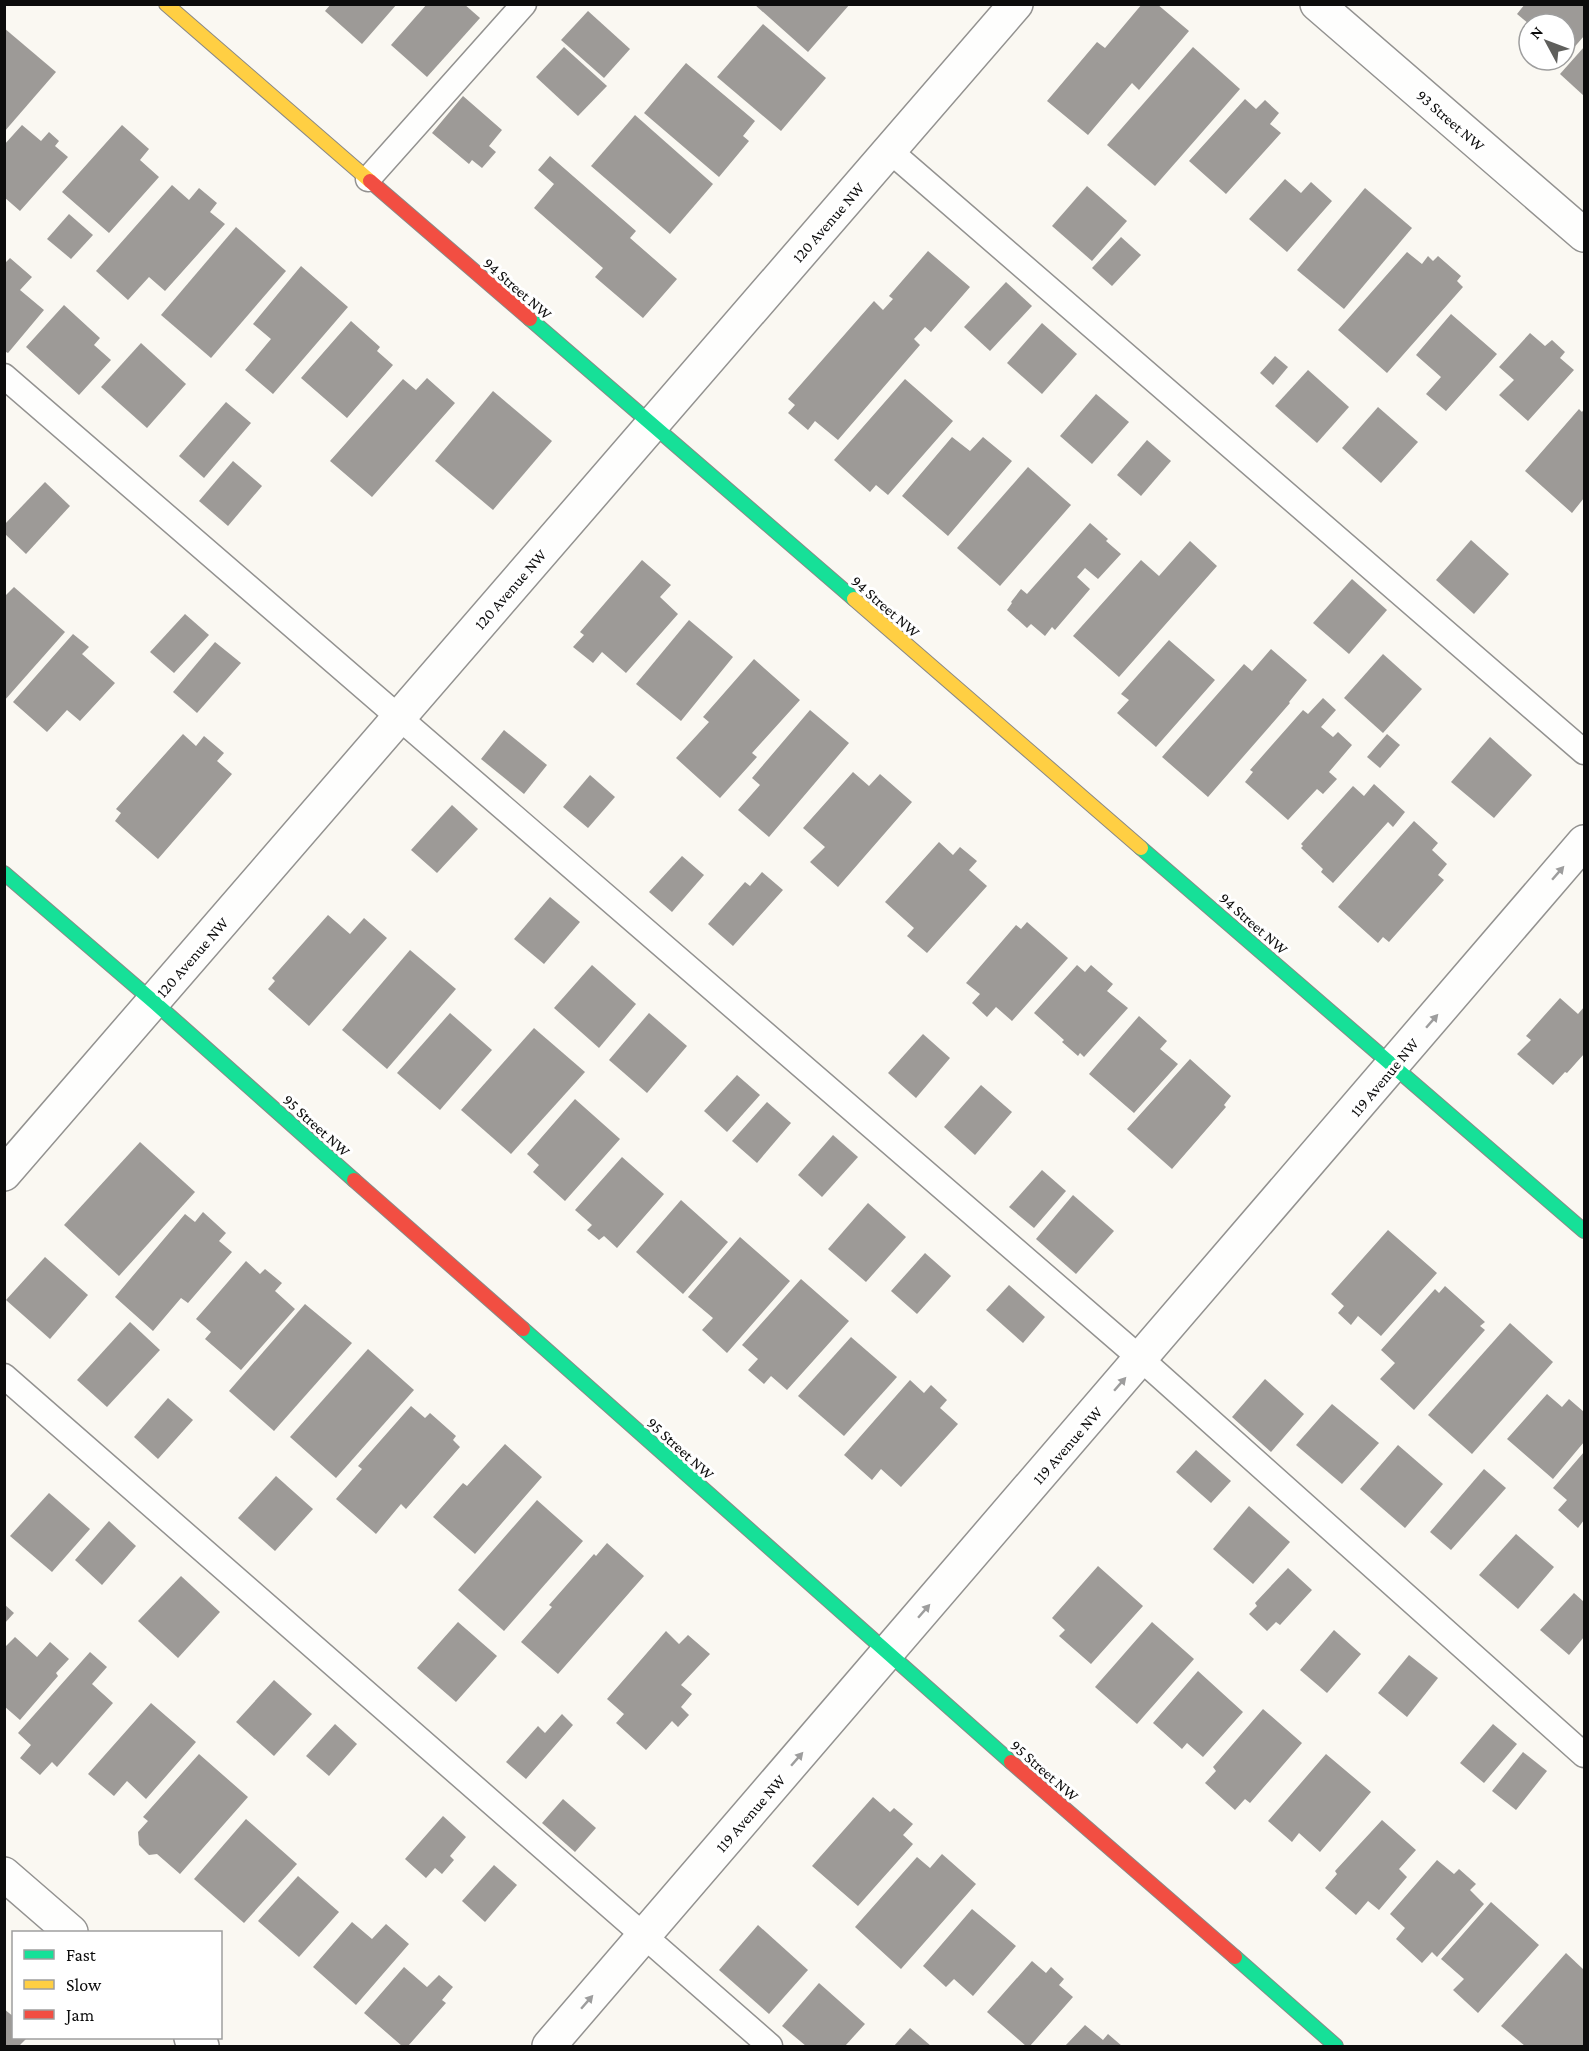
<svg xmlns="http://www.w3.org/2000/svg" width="1589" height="2051" viewBox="0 0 1589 2051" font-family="'Crimson Pro',serif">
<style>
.building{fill:#9d9a97}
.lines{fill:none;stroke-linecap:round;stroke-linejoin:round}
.lane-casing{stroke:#939290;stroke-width:27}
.street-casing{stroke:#939290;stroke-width:36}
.fast-casing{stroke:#8a8986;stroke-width:16}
.slow-casing{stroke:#8a8986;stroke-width:16}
.jam-casing{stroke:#8a8986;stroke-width:16}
.lane{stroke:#fefefd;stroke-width:24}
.street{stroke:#fefefd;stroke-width:33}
.fast{stroke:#16e098;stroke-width:14}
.slow{stroke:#ffcf43;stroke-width:14}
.jam{stroke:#f24e42;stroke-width:14}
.oneway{fill:#9d9d9d}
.labels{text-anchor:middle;stroke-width:6;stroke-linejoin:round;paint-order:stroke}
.street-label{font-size:16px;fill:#0c0c0c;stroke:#fff}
</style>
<rect width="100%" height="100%" fill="#faf8f2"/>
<!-- building -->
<g class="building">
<polygon points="331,4 397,4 362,44 325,11"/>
<polygon points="427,4 464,4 480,18 427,77 391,45"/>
<polygon points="754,4 850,4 808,52"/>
<polygon points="1142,4 1157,4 1189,31 1139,90 1132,83 1088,135 1047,101 1097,42 1105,48"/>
<polygon points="1525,4 1584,4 1584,36 1565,58 1565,24 1529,24 1517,14"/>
<polygon points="588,11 630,49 604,78 561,40"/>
<polygon points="763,24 826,78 781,131 717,77"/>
<polygon points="4,28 56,72 4,132"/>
<polygon points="564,47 607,86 578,116 536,77"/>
<polygon points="1193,47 1240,89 1155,186 1107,145"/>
<polygon points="1584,47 1584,96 1560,74"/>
<polygon points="686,63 755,121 743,136 749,141 719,177 644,113"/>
<polygon points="463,96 502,130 489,146 496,152 482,168 472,160 469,164 432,133"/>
<polygon points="1245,99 1256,109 1265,100 1279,113 1270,124 1281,133 1226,194 1189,161"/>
<polygon points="635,115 713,184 670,234 591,166"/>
<polygon points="22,125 41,141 49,132 59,141 55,146 68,157 20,211 4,197 4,145"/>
<polygon points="122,125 149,149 140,160 159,177 109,233 62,192"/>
<polygon points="550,156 636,231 630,238 677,279 643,318 595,277 603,268 534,208 554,184 538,170"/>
<polygon points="1285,179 1301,193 1311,182 1332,201 1287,252 1249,219"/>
<polygon points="172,185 189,200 199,188 217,203 210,212 225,224 165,291 149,277 128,300 96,271"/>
<polygon points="1087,186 1127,221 1092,261 1052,226"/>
<polygon points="1365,188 1412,228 1344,309 1297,270"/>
<polygon points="69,214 93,235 71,259 47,239"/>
<polygon points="236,227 286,271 211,358 161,315"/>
<polygon points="1121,237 1141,255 1112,286 1092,268"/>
<polygon points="928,251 970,287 931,332 925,327 914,339 920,345 838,440 815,421 808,430 788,413 795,405 788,399 874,301 883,310 893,299 889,296"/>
<polygon points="1407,252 1422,264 1428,256 1433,261 1438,256 1461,276 1457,281 1463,287 1387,373 1338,330"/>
<polygon points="10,258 32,277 20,290 44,310 8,353 4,351 4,264"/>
<polygon points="301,266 348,307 273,394 245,370 271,339 253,324"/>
<polygon points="1006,282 1032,306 990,351 964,327"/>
<polygon points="64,305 100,338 94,345 111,360 79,395 26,347"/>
<polygon points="1451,314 1497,354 1446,411 1426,394 1441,377 1416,355"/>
<polygon points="351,321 380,347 377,351 393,365 347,418 301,378"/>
<polygon points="1042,323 1077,354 1042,394 1007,363"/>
<polygon points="1530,333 1545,346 1552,340 1565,352 1560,358 1574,370 1528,421 1499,395 1514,380 1499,367"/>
<polygon points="141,343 186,384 147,428 101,387"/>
<polygon points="1275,356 1288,367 1273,385 1260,373"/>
<polygon points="1308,370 1349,407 1317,443 1275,406"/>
<polygon points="427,378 455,403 372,497 330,461 403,379 416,390"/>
<polygon points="905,379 953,421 888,495 876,485 870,492 834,460"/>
<polygon points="493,391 552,441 493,510 435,461"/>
<polygon points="1096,394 1129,422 1092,464 1060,436"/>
<polygon points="226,402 251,423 204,478 179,456"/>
<polygon points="1378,407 1418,442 1381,483 1342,448"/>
<polygon points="1579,409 1582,412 1584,409 1584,498 1572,513 1525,471"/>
<polygon points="952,437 970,451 983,437 1012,461 948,536 902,496"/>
<polygon points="1147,440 1171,461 1141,496 1117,475"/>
<polygon points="233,461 262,486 228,526 199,501"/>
<polygon points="1028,467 1071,505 1000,586 957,548"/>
<polygon points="45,482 70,506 26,554 4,533 4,525"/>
<polygon points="1090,523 1108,539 1106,541 1121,554 1098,579 1085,568 1077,577 1090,589 1055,630 1052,627 1045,636 1031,624 1027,628 1007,610 1012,603 1011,602 1021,589 1027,594"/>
<polygon points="1471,540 1509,574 1474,614 1436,580"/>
<polygon points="1190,541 1217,566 1119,677 1073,636 1141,560 1159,576"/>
<polygon points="642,560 671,585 660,597 678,614 626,673 602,652 593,663 573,647 584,635 580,632"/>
<polygon points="1352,579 1387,610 1349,654 1313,623"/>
<polygon points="14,587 65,632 4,701 4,597"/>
<polygon points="185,614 209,635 174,673 150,652"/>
<polygon points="689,620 733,657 681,721 636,684"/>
<polygon points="73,634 89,647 82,654 115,683 80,721 67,710 47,732 13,702"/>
<polygon points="1169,640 1215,680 1156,747 1117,713 1129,700 1121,694"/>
<polygon points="215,642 241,663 197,713 173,692"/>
<polygon points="1271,649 1307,680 1289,702 1290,703 1208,797 1162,757 1244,664 1252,671"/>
<polygon points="1383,654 1422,689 1383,733 1344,698"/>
<polygon points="754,659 800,700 752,753 757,757 720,798 676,758 709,722 703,717"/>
<polygon points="1323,698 1336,710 1321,727 1333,737 1338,732 1352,745 1329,772 1337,779 1323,794 1317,789 1288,820 1245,782 1253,772 1250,770 1303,710 1308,714"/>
<polygon points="810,710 849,743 769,837 738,810 760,785 752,778"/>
<polygon points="504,730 547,765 524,794 481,759"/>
<polygon points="183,734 196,746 204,736 224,753 217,761 232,774 158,859 115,821 121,813 116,809"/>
<polygon points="1387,734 1400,745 1380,768 1367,757"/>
<polygon points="1490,737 1532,775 1494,818 1451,782"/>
<polygon points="853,772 869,786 880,774 912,802 838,887 810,862 825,847 803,828"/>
<polygon points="590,775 615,797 588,828 563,807"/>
<polygon points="1374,784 1405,812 1393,827 1388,822 1333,883 1321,872 1323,869 1301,848 1303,846 1301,844 1353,786 1364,796"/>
<polygon points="452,805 478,829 437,873 411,850"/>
<polygon points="1414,821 1438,843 1432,850 1447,864 1438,875 1444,880 1389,942 1383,937 1378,943 1338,907"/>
<polygon points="939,842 953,855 960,847 977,861 969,870 987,886 927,953 907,936 914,928 885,902"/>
<polygon points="682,856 704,875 672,912 649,892"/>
<polygon points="762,872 783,890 733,946 708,924 745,882 750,886"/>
<polygon points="550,897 580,922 544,964 514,939"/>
<polygon points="328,915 350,934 364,918 387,938 309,1026 268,989 275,981 272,978"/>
<polygon points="1027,922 1068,958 1012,1021 996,1007 987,1017 972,1003 980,994 966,983 1016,925 1021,929"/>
<polygon points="410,950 456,989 387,1069 342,1030"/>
<polygon points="592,965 636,1004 599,1048 554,1008"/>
<polygon points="1077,965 1085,972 1091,965 1113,984 1107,991 1128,1008 1084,1057 1080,1053 1078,1056 1062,1042 1064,1040 1034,1013"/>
<polygon points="1560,998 1578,1014 1584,1007 1584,1054 1567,1073 1565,1072 1553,1085 1517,1054 1531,1040 1526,1036"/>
<polygon points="450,1013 492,1050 440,1110 397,1073"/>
<polygon points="649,1013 687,1046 647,1093 609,1060"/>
<polygon points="1139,1016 1167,1041 1160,1049 1178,1064 1134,1113 1089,1074"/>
<polygon points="534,1028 585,1072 511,1154 461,1110"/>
<polygon points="923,1034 950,1058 916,1098 888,1073"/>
<polygon points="1190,1059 1231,1096 1224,1105 1226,1107 1172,1169 1127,1129"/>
<polygon points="737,1075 760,1095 727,1132 704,1111"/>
<polygon points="981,1085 1012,1112 975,1155 944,1127"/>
<polygon points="575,1099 620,1139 565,1201 533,1172 539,1165 527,1154"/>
<polygon points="767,1102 791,1123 757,1163 732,1141"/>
<polygon points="833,1135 858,1157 822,1197 798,1175"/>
<polygon points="140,1142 195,1192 119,1276 64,1225"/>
<polygon points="622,1157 664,1194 617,1248 604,1236 599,1240 587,1230 592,1225 575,1210"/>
<polygon points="1042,1170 1066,1191 1034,1228 1009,1207"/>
<polygon points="1073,1195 1114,1231 1076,1274 1036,1239"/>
<polygon points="681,1200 728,1242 683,1294 636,1252"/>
<polygon points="868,1203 906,1237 866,1282 828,1249"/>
<polygon points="203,1212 226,1233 219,1241 232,1252 188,1303 181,1298 153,1331 115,1297 185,1214 195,1222"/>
<polygon points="1388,1230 1437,1273 1381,1336 1358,1316 1351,1325 1338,1313 1344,1306 1331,1294"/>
<polygon points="740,1237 790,1281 727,1353 702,1330 713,1318 688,1297"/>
<polygon points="925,1253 951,1276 917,1314 891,1291"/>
<polygon points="45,1257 88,1295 50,1339 6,1300"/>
<polygon points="246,1261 260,1274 265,1269 282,1283 275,1291 295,1309 241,1370 205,1339 211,1332 196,1319"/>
<polygon points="801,1279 849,1321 787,1390 771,1376 764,1384 748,1370 758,1359 742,1345"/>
<polygon points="1009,1285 1045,1317 1023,1343 986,1310"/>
<polygon points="1445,1286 1485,1322 1480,1326 1485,1330 1414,1410 1380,1379 1395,1363 1381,1350 1435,1289 1439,1293"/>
<polygon points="305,1304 352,1343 274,1431 229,1391"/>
<polygon points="130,1322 160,1350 107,1407 77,1380"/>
<polygon points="1510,1323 1553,1362 1472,1454 1428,1415"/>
<polygon points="851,1337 897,1377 844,1436 798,1396"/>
<polygon points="368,1349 414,1390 336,1478 290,1437"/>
<polygon points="1265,1379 1304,1414 1271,1452 1232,1417"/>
<polygon points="910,1380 924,1393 931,1385 947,1400 940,1408 958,1424 901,1487 881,1469 872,1480 844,1455"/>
<polygon points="1547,1394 1562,1407 1569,1399 1584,1412 1584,1442 1553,1479 1507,1439"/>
<polygon points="168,1398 193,1420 158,1459 134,1437"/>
<polygon points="1332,1404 1379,1443 1342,1484 1296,1445"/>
<polygon points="411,1406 425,1418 430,1413 456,1436 453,1440 460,1447 406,1509 401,1504 376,1534 336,1499 362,1469 358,1466"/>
<polygon points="505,1444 542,1477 475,1554 433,1517 463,1483 467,1486"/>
<polygon points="1398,1445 1443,1484 1405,1528 1360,1489"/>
<polygon points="1196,1450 1231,1481 1211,1503 1176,1472"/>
<polygon points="1584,1452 1584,1520 1578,1528 1558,1510 1567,1500 1553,1488"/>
<polygon points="1484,1469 1506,1488 1451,1550 1430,1532"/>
<polygon points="276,1476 313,1509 275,1551 238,1518"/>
<polygon points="49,1493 90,1529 52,1572 10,1536"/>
<polygon points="537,1500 583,1541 504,1631 458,1590"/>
<polygon points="1249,1506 1290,1542 1253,1584 1213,1549"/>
<polygon points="109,1521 136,1546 102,1585 75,1560"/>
<polygon points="1516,1534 1554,1567 1518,1609 1479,1575"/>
<polygon points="607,1543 644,1576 558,1674 521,1642 552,1607 549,1605 594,1554 596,1556"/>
<polygon points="1098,1566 1143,1606 1091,1664 1059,1636 1065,1630 1052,1618"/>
<polygon points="1288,1568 1312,1590 1280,1625 1276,1622 1267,1631 1249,1614 1257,1606 1255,1603"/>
<polygon points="181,1576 220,1612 178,1658 138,1621"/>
<polygon points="1574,1593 1584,1602 1584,1637 1569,1655 1540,1630"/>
<polygon points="4,1604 14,1613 4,1624"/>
<polygon points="458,1622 497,1656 456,1702 417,1668"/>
<polygon points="1152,1622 1194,1659 1137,1724 1095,1687"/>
<polygon points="1334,1630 1361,1654 1327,1693 1300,1670"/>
<polygon points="666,1631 679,1644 688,1635 710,1654 681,1685 692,1694 681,1707 689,1715 678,1727 672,1721 646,1750 616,1723 624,1714 607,1699"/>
<polygon points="15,1637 37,1657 50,1642 69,1659 56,1673 58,1676 20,1720 4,1706 4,1648"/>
<polygon points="90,1652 107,1667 92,1684 113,1703 57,1767 52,1762 40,1775 20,1758 31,1745 18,1733"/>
<polygon points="1409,1655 1438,1678 1407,1717 1378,1693"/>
<polygon points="1198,1671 1243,1712 1203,1757 1187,1743 1182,1749 1153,1723"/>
<polygon points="274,1680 312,1714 274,1756 236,1722"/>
<polygon points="151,1703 196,1742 146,1799 127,1781 114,1796 88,1774"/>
<polygon points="1263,1709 1302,1743 1250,1803 1245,1799 1235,1810 1205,1783 1216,1771 1213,1767"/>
<polygon points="562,1714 573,1725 526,1779 506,1762 538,1726 545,1733"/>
<polygon points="335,1724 357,1744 329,1776 306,1756"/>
<polygon points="1493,1724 1517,1744 1484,1783 1460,1763"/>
<polygon points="1523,1752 1547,1771 1516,1810 1492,1791"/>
<polygon points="199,1754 248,1797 180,1874 157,1854 149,1855 139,1845 138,1832 148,1821 143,1817"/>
<polygon points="1326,1754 1371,1792 1320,1852 1299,1833 1292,1842 1268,1821"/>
<polygon points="873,1797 890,1812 894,1808 913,1824 903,1835 913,1844 858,1906 812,1866"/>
<polygon points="563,1799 596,1828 575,1852 542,1823"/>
<polygon points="443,1816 466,1837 450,1856 454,1860 442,1874 435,1868 426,1878 405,1859"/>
<polygon points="246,1819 297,1864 244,1923 194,1879"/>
<polygon points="1382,1820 1416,1850 1399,1869 1407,1877 1379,1910 1368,1901 1356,1915 1325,1888 1337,1874 1335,1871"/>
<polygon points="942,1854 976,1884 901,1969 855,1927 917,1857 930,1868"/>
<polygon points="1437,1860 1454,1874 1459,1869 1476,1884 1470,1890 1484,1904 1437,1957 1432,1952 1422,1963 1396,1939 1405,1928 1390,1914"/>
<polygon points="494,1865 517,1885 485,1922 462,1901"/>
<polygon points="298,1876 339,1912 299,1957 258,1921"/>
<polygon points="1491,1902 1539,1945 1478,2013 1453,1990 1464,1979 1441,1959"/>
<polygon points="972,1909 1016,1946 973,1996 954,1979 946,1987 923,1966"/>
<polygon points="352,1922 372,1939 386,1924 409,1944 356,2005 313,1967"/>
<polygon points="758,1925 808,1970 769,2014 719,1970"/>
<polygon points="1566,1953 1584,1970 1584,2046 1525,2046 1501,2026"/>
<polygon points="1032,1961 1046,1973 1051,1967 1064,1979 1059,1985 1073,1997 1030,2046 1026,2046 987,2012"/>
<polygon points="404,1967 427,1987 439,1975 453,1987 442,2000 446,2003 408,2046 402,2046 364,2013"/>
<polygon points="819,1983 865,2024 845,2046 806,2046 782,2026"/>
<polygon points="4,2009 14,2017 14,2038 27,2038 19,2046 4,2046"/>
<polygon points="1085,2025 1103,2040 1108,2034 1122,2046 1065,2046"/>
<polygon points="910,2028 931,2046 894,2046"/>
</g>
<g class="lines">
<!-- lane casing -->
<g class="lane-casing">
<g id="lane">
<polyline points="890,151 1584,752"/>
<polyline points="368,179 524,4"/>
<polyline points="4,376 1141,1359 1584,1755"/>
<polyline points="4,1376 770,2046"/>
</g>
</g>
<!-- street casing -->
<g class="street-casing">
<g id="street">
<polyline points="1317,4 1584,235"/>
<polyline points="4,1174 1016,4"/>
<polyline points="4,1874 71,1932"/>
<polyline points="191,2038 202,2046"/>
<polyline points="549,2046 1584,842"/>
</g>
</g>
<!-- fast casing -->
<g class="fast-casing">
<g id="fast">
<polyline points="530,319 854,599"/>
<polyline points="1141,848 1584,1231"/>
<polyline points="4,873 154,1002 354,1180"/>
<polyline points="523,1329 1011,1762"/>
<polyline points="1235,1957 1336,2046"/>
</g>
</g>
<!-- slow casing -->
<g class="slow-casing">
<g id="slow">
<polyline points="166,4 370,181"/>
<polyline points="854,599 1141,848"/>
</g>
</g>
<!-- jam casing -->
<g class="jam-casing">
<g id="jam">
<polyline points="370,181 530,319"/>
<polyline points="354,1180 523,1329"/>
<polyline points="1011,1762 1235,1957"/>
</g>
</g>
<!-- lane -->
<use href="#lane" class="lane"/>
<!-- street -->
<use href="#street" class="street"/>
<!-- fast -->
<use href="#fast" class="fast"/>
<!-- slow -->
<use href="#slow" class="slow"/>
<!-- jam -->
<use href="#jam" class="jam"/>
</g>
<!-- one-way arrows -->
<defs><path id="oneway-solid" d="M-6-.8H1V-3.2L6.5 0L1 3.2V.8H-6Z" transform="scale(1.5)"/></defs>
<g class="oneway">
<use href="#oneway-solid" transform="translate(1558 873) rotate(-49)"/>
<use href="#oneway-solid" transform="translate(1432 1021) rotate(-49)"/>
<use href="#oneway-solid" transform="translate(1120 1384) rotate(-49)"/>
<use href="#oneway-solid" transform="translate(924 1611) rotate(-49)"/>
<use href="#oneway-solid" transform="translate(797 1759) rotate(-49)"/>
<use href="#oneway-solid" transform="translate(587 2002) rotate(-49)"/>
</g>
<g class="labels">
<!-- street labels -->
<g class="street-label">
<text transform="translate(1451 120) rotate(41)" y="6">93 Street NW</text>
<text transform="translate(828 222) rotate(-49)" y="6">120 Avenue NW</text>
<text transform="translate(518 288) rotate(41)" y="6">94 Street NW</text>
<text transform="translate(510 589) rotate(-49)" y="6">120 Avenue NW</text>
<text transform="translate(886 606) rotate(41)" y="6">94 Street NW</text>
<text transform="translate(1254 923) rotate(41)" y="6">94 Street NW</text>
<text transform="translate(192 957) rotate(-49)" y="6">120 Avenue NW</text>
<text transform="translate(1384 1077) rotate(-50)" y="6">119 Avenue NW</text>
<text transform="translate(317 1125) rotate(42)" y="6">95 Street NW</text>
<text transform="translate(1067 1445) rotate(-49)" y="6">119 Avenue NW</text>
<text transform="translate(681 1448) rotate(42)" y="6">95 Street NW</text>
<text transform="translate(1045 1770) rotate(41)" y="6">95 Street NW</text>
<text transform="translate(750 1813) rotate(-49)" y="6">119 Avenue NW</text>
</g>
</g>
<!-- border -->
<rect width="1589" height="2051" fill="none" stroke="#0c0c0c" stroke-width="12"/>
<!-- legend -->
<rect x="12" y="1931" width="210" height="108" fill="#ffffff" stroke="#9e9e9e" stroke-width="1.5"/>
<rect x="24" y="1950" width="30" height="9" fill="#16e098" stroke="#9e9e9e" stroke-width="1.5"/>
<text x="66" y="1961" font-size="18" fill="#0c0c0c">Fast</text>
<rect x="24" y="1980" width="30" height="9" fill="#ffcf43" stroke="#9e9e9e" stroke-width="1.5"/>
<text x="66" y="1991" font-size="18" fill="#0c0c0c">Slow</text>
<rect x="24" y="2010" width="30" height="9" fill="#f24e42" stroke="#9e9e9e" stroke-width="1.5"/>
<text x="66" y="2021" font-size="18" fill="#0c0c0c">Jam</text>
<!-- north arrow -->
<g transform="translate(1547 42) rotate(311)"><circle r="28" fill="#ffffff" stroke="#9e9e9e" stroke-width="1.5"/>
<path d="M0-4.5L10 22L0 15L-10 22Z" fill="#5f5f5c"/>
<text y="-9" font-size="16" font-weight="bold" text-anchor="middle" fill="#0c0c0c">N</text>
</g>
</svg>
